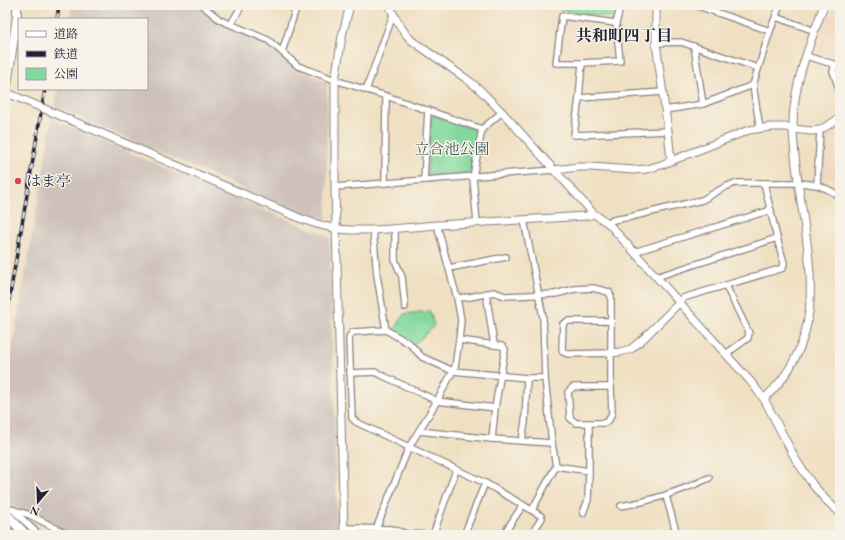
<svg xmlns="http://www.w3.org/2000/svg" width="845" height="540" viewBox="0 0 845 540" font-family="'EB Garamond','Noto Serif JP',serif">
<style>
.built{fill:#f0d5bc}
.industrial{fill:#cec1b9}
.green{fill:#83d99c;stroke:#527e6c}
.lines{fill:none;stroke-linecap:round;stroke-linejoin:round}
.minor-casing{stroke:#89817e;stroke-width:8}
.tertiary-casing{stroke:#89817e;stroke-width:9}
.primary-casing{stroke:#89817e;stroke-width:10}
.trunk-casing{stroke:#89817e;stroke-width:11}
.minor{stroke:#fff;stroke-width:5.5}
.tertiary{stroke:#fff;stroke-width:7}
.primary{stroke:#fff;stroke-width:8}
.trunk{stroke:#fff;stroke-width:9}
.rail-casing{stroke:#22223b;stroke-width:3.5}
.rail{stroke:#f7f3e8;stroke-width:2;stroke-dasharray:6;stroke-linecap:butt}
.tertiary-bridge-casing{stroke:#89817e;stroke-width:9;stroke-linecap:butt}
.tertiary-bridge{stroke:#fff;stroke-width:7}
.poi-dot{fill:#d1495b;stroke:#f7f3e8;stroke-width:1.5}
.labels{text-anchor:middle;stroke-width:3;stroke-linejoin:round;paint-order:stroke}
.park-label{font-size:15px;fill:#3f5958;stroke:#f7f3e8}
.poi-label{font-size:15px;fill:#22223b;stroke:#f7f3e8;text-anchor:start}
.neighbourhood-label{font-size:16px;font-weight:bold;fill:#22223b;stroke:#f7f3e8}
</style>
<rect width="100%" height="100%" fill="#f7f3e8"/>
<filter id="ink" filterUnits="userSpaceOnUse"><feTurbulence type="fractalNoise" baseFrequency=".025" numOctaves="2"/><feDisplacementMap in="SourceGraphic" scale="8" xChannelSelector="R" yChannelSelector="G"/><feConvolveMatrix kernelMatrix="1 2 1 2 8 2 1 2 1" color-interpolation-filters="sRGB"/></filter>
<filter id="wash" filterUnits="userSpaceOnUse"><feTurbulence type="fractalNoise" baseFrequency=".012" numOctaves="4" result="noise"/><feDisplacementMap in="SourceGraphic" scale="16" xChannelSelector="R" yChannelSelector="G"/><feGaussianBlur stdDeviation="0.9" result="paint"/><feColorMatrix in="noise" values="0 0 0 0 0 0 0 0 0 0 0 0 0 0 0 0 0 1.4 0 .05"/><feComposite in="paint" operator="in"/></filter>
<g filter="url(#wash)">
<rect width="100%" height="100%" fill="#f0e0c2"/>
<!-- built -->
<g class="built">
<polygon points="834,5 840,5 840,59 819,52 818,50"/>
<polygon points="840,125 840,178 820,178 822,140 824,136"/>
</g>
<!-- industrial -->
<g class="industrial">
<polygon points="72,5 200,5 201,8 218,23 267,43 297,69 327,82 327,218 324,220 296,212 55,107 58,89 147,89 147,19 70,19"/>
<polygon points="52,119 188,178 308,228 327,235 330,238 337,535 74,535 41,518 5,503 5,391"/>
</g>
<!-- green -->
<g class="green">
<polygon points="551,5 617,5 614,18 563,11"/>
<polygon points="433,115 476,130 479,133 472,171 469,174 429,177 427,175 431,117"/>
<polygon points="430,311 434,326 415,344 393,333 404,314"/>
</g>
</g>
<g filter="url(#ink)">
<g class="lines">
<!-- minor casing -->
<g class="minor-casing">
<g id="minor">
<polyline points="202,5 220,20 268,40 298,66 335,80 386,96 482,129"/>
<polyline points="695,5 770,31 753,85 760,129"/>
<polygon points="562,16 616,23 620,61 582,63 556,63"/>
<polyline points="776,17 815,31"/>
<polyline points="616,23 621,5"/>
<polyline points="231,24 242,5"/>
<polyline points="770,31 780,5"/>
<polyline points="656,43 681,42 758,68"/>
<polyline points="694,46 703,104"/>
<polyline points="282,52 297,5"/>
<polyline points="806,56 840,66"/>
<polyline points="582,63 579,98 663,92"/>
<polyline points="835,65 833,71 840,92"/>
<polyline points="366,90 393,15"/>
<polyline points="579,98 574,135 668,131"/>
<polyline points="665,110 703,104 753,85"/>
<polyline points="424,180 428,110"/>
<polyline points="385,183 386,96"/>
<polyline points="817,185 820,130"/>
<polyline points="335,187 554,170"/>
<polyline points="524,220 543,317 545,378 552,443 556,466 532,510"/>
<polyline points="477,223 473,177 482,129 502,112"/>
<polyline points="608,223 613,220 630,217 702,200 725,187 735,183 801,183 817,185 827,189 840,196"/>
<polyline points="395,229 395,260 402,277 405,307"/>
<polyline points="373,230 377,275 386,330"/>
<polyline points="634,252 771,210"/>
<polyline points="449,268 506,257"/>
<polyline points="656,277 777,238"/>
<polyline points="486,293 494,345"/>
<polyline points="457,298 470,297 494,292 505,296 555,294 575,289 593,288 609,292 611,296 611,387 612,413 609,420 604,423 576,423 570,418 568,392 573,387 611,387"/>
<polyline points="679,303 683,298 783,268 784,263 777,238 764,183"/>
<polyline points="459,340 502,346 505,349 495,408 492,439"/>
<polyline points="611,353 568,354 563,352 562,348 563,324 568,321 611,321"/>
<polyline points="726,354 748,338 749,333 726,286"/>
<polyline points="350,373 375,372 437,401 495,408"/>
<polyline points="419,431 492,439 552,443"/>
<polyline points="522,440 525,422 527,378"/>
<polyline points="556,466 589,471"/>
<polyline points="666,496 677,535"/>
<polyline points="523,505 541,516 542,518 531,535"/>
<path d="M621,506C652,501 681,491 709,478"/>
<polyline points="11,509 30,515 69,535"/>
<polyline points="13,510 39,535"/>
<polyline points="583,513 588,500 589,471 589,424"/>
<polyline points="5,526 13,535"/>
<polyline points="344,528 392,529 407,534 431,535"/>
<polyline points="376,529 409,447 437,401 455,367 459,340 461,320 457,298 437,225"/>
<polyline points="433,535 456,470"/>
<polyline points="437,535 447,535"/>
<polyline points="464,535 485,483"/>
<polyline points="503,535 523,505 485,483 356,422 352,418 349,337 353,332 386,330 410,344 422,357 453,371 527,378 545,378"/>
</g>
</g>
<!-- tertiary casing -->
<g class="tertiary-casing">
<g id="tertiary">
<path d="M389,5C395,18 401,30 411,40L468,80L479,89L502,112L594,214L608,223L751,382L764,399L796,460L813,485L826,500L840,513"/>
<polyline points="656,5 656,43 668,131 671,161"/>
<polyline points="5,92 33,104"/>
<path d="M54,113L302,219C318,225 335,230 353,230C381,231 409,227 438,225C487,222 537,219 586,216L594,214"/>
<polyline points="554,170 579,167 590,167 634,170 647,169 661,165 749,130 771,127 786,127 793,129 811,131 820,130 840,118"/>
<polyline points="611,353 620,352 631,349 644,338 679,303"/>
<path d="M764,399C845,324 796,230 793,128C792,86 810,44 824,5"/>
<polyline points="344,535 335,187 335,80 342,36 350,5"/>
</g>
</g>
<!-- primary casing -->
<g class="primary-casing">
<polyline id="primary" points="5,98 17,16 17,5"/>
</g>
<!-- trunk casing -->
<g class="trunk-casing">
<polyline id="trunk" points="5,513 26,535"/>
</g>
<!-- minor -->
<use href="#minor" class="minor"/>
<!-- tertiary -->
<use href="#tertiary" class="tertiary"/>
<!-- primary -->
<use href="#primary" class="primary"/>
<!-- trunk -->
<use href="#trunk" class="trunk"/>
<!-- rail casing -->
<g class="rail-casing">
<g id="rail">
<polyline points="57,19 59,5"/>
<polyline points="5,324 45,89"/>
</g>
</g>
<!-- rail -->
<use href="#rail" class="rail"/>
<!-- tertiary-bridge casing -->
<g class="tertiary-bridge-casing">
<polyline id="tertiary-bridge" points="33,104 54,113"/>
</g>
<!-- tertiary-bridge -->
<use href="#tertiary-bridge" class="tertiary-bridge"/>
</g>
</g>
<!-- markers -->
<circle class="poi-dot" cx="18" cy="181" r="4"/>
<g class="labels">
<!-- park labels -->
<g class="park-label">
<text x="452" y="154">立合池公園</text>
</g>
<!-- poi labels -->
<g class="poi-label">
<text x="26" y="186">はま亭</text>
</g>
<!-- neighbourhood labels -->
<g class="neighbourhood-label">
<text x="624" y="41">共和町四丁目</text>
</g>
</g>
<!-- margin -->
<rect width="845" height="540" fill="none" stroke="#f7f3e8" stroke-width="20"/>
<!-- legend -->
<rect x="18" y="18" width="130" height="72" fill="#f7f3e8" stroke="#a29fa3"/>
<rect x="26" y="31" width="20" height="6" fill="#ffffff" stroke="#a29fa3"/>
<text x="54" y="38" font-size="12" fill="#22223b">道路</text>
<rect x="26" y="51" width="20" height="6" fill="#22223b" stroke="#a29fa3"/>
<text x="54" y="58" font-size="12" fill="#22223b">鉄道</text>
<rect x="26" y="68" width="20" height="12" fill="#83d99c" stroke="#a29fa3"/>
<text x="54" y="78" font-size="12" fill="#22223b">公園</text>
<!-- north arrow -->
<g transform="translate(38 502) rotate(199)" stroke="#f7f3e8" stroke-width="3" paint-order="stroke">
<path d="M0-3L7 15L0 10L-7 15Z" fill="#22223b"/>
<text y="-6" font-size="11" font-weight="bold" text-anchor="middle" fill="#22223b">N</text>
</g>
</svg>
